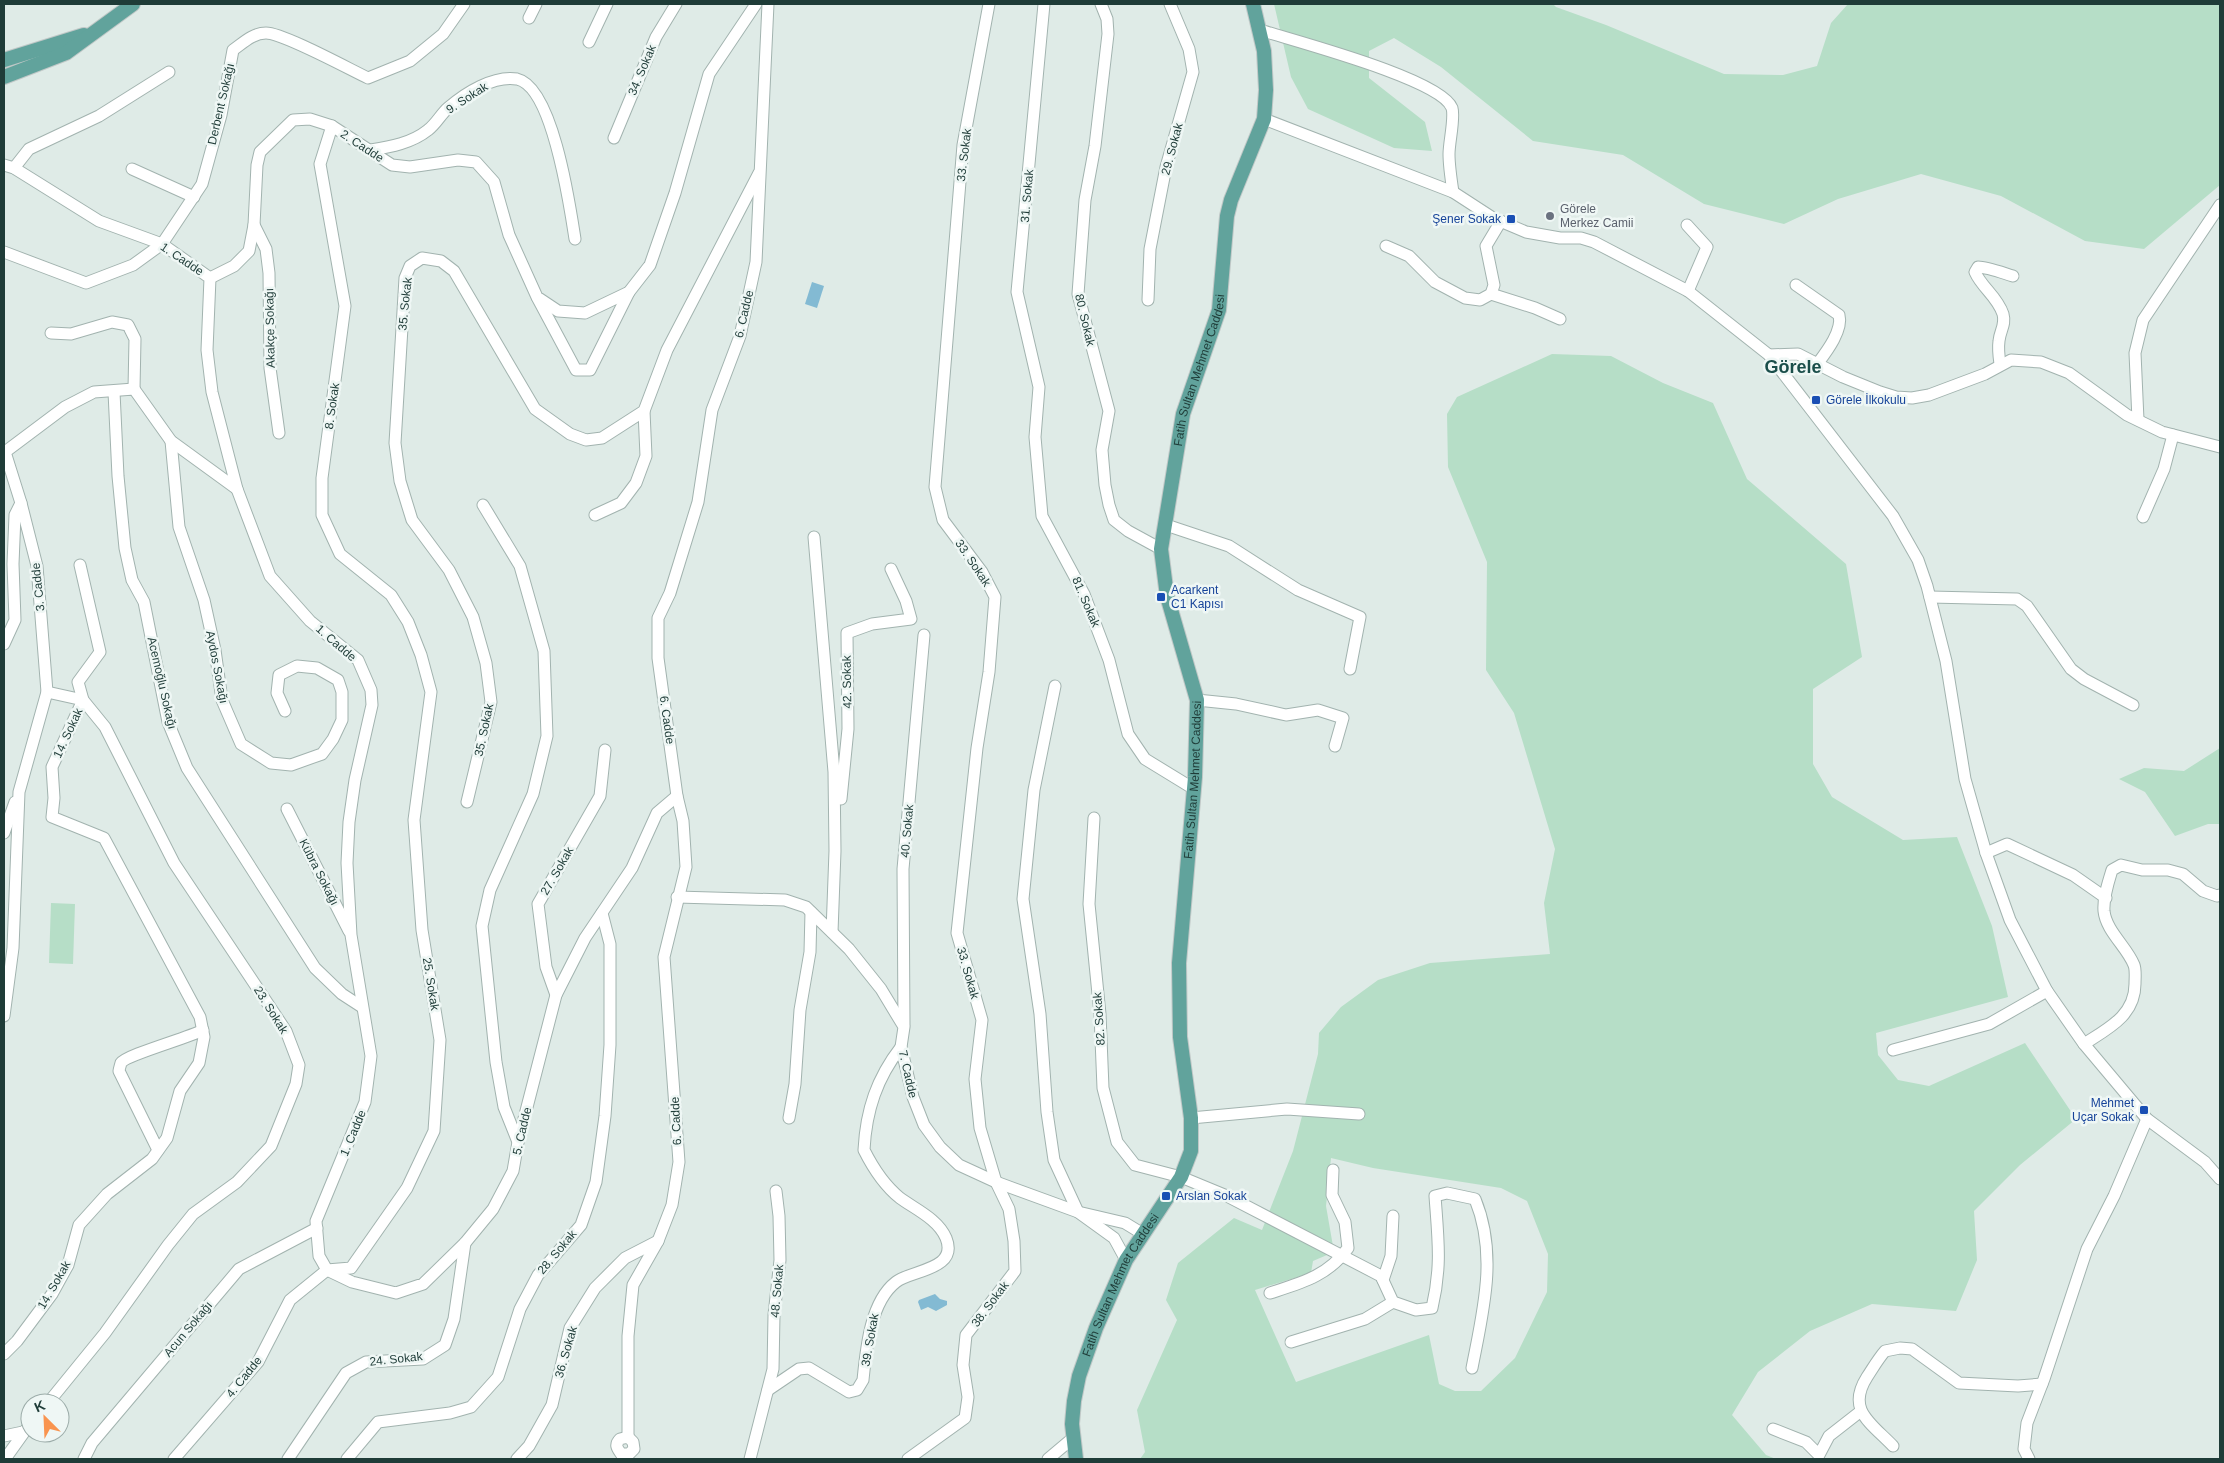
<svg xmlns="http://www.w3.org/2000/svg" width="2224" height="1463" viewBox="0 0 2224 1463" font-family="Arial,sans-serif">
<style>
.green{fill:#b6dec7;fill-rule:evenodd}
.water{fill:#83bad3}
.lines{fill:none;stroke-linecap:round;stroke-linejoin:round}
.minor-casing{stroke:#a2b3af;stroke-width:13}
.major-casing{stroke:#c0c8c7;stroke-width:16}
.minor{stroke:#fff;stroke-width:11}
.major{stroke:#61a39c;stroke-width:14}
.worship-dot{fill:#6b7280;stroke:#eff7f5;stroke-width:2}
.transit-dot{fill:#1a4fb4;stroke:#eff7f5;stroke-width:2}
.labels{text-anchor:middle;stroke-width:5;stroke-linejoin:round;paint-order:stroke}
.street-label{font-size:12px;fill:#1f3c38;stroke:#eff7f5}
.worship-label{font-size:12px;fill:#5b616d;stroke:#eff7f5;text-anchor:start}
.transit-label{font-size:12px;fill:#164399;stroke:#eff7f5;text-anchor:start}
.district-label{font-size:18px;font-weight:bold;fill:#1a4e4a;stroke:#eff7f5}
</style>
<rect width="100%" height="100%" fill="#dfebe7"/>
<!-- green -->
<g class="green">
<polygon points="1274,4 1553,4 1556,7 1606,25 1724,74 1783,75 1817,66 1831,23 1848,4 2220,4 2220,185 2144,249 2085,241 2001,196 1921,174 1838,199 1784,224 1704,204 1623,155 1533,141 1441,67 1394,38 1369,51 1369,78 1425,122 1432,151 1394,148 1308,109 1291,77"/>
<path d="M1552,354L1611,356L1663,383L1713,403L1747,479L1846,564L1862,657L1813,689V764L1832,797L1903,840L1957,837L1992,926L2008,997L1876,1033L1878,1055L1898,1080L1929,1086L2025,1043L2076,1119L2020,1165L1974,1211L1977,1260L1956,1311L1872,1304L1810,1331L1758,1372L1732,1415L1766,1455L1776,1459H1140L1145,1452L1137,1410L1177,1320L1166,1300L1178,1263L1234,1218L1262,1230L1293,1151L1318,1054L1319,1033L1341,1007L1378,980L1430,963L1550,954L1544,903L1555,849L1514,713L1486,670L1487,562L1448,467L1447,414L1457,397ZM1331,1158L1373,1168L1501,1188L1527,1201L1548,1254L1547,1292L1515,1358L1481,1391H1455L1439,1384L1429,1335L1296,1382L1255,1290L1311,1273L1313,1261L1334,1252L1326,1206Z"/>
<polygon points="2220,748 2220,824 2208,824 2175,836 2145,792 2119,779 2144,768 2184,771"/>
<polygon points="51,903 75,904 73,964 49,963"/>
</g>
<!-- water -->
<g class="water">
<polygon points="812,282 824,286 817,308 805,304"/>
<polygon points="935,1294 940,1299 947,1301 947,1305 936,1311 928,1307 921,1310 918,1302 919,1300"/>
</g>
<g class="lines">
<!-- minor casing -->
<g class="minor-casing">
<g id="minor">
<polyline points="1044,4 1017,292 1039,387 1035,437 1042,516 1084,594 1109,660 1128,734 1145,759 1194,789"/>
<polyline points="1101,4 1107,19 1108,34 1095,146 1085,200 1078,294 1109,411 1102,450 1105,485 1109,505 1114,520 1128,531 1161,549"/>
<polyline points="529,18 536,4"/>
<path d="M1260,30C1294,41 1441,79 1452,108C1455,118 1449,142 1449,154C1449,166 1451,179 1453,192"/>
<polyline points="589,42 607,4"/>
<polyline points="1264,119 1453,192 1493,218 1526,232 1560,238 1581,238 1594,242 1688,291 1769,355 1893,516 1918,560 1927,586 1946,661 1965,779 1986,853 2010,920 2047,991 2084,1044 2147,1119 2205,1162 2220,1179"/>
<polyline points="614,138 656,37 676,4"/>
<path d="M371,150C390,147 412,143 428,130C436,124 441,114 448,108C465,93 494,75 517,79C553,87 570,207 575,239"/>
<polyline points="4,165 14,168 99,221 162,244 210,278 207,350 212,392 237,489 270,576 310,621 358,660 371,690 372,705 355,780 349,822 347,863 351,935 371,1056 365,1102 316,1221 319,1256 327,1270"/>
<polyline points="14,168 29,149 99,116 169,72"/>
<polyline points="132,169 194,197"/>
<polyline points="254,225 266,249 269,273 270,368 279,433"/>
<polyline points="1687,225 1707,247 1688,291"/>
<polyline points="1386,246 1409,256 1435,282 1465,298 1480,300 1491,294 1494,285 1486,246 1501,221"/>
<path d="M4,252L86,283L133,265L162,244L202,184L221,115L233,50C243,43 253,33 266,33C283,33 349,69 368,78L410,61L443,34L464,4"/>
<polyline points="210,278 234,266 249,251 254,225 257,165 260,152 293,120 310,119 332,126 392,165 410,167 458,160 476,162 494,182 509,235 537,297 558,311 585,313 629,292 650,265 675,193 709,74 756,4"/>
<path d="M1796,285L1839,315C1843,330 1827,351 1818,363"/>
<polyline points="1491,294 1535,308 1560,319"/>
<polyline points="538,299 576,370 590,370 629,292"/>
<polyline points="1148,300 1150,249 1166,167 1193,72 1189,49 1170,4"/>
<polyline points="51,333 71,334 112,322 128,325 135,339 134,389"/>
<polyline points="1769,355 1798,354 1843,377 1880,392 1896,397 1912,398 1929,395 1985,374 2011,360 2041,362 2069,373 2127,415 2162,432 2220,447"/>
<path d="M2000,364C1999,357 1998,348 1999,341C2000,330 2006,325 2003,314C1997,296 1982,288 1975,272L1978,267C1987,267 2003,273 2013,276"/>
<polyline points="114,392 118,476 125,548 132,580 144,602 168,722 187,768 315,968 342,994 362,1007"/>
<polyline points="2138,420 2135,353 2143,320 2220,205"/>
<polyline points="171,441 179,527 204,600 215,650 222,700 241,744 271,763 291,765 322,754 333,739 342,720 342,692 338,680 317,668 297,666 279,675 277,693 285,711"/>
<polyline points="483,505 520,566 544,651 545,680 547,736 533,794 490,890 482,926 496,1062 504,1107 518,1142"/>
<polyline points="595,515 621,503 636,483 646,456 644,411"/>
<polyline points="2143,517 2164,469 2173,435"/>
<polyline points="1166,525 1229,546 1298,590 1360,617 1350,669"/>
<polyline points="814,537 834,772 835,851 832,932"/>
<polyline points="1930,597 2017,599 2027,606 2071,669 2084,679 2133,705"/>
<polyline points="4,644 15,620 13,564 15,515 21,503"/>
<polyline points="1055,686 1034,790 1023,899 1040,1014 1047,1112 1054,1160 1078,1212 1114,1238 1126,1260"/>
<polyline points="47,692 83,700 105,727 174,863 286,1031 299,1065 296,1084 271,1146 237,1182 193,1214 168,1245 105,1333 48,1403"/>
<polyline points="1197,700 1236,704 1286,715 1318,710 1343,718 1335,746"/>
<polyline points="841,799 848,729 847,633 872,624 911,619 906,601 891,569"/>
<polyline points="467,802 491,702 486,663 473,617 449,570 412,520 400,481 395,443 405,278 410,266 422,258 441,261 454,271 535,409 570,434 586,440 602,438 644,411 667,350 759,173"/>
<polyline points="287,809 349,931"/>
<path d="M1094,818L1089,904L1100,1014L1103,1088L1117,1142L1135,1165L1181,1177L1227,1196L1381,1276L1393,1302L1416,1310L1432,1308C1442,1266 1438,1238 1435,1196L1447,1193L1475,1199C1498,1255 1483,1311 1472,1368"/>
<polyline points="4,833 15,802"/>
<polyline points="1986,853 2007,844 2073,875 2106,898"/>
<polyline points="677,897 785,900 806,907 849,949 881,989 904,1027 901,1047 913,1097 924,1125 940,1147 959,1165 996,1182 1078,1212 1125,1223 1143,1234"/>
<polyline points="556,995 546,967 538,904 600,796 605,750"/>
<polyline points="4,1016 13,948 19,792 47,692 37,566 21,503 5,452 65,407 94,392 134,389 171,441 237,489"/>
<polyline points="904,1025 903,869 924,635"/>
<path d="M2084,1044C2107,1029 2135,1016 2135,984C2135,978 2136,970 2134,965C2127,947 2106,931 2104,911C2103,898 2108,883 2112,870L2121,865L2142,870H2168L2183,874L2203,891L2217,896L2220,895"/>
<polyline points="1893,1050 1989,1024 2047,991"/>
<polyline points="789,1118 795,1084 800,1010 810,952 811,912"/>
<polyline points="1191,1118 1287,1109 1359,1114"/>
<path d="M158,1150L119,1071C119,1070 121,1063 121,1063C126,1055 188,1038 203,1030"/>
<polyline points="327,1270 351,1268 407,1188 434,1131 440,1040 422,930 414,820 431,692 421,655 408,622 391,595 340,554 322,515 322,478 345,306 320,164 332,126"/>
<polyline points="327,1270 352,1282 396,1293 423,1284 465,1243 493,1209 513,1171 518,1142 556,995 585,938 632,868 657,813 677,796"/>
<polyline points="1383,1280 1391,1256 1393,1216"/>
<path d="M1270,1293C1301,1283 1328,1276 1348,1248L1345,1222L1332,1195L1333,1170"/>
<polyline points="1291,1342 1365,1319 1393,1302"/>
<polyline points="4,1354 17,1341 52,1294 68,1265 79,1225 107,1194 152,1159 167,1138 180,1091 199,1063 204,1037 200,1017 104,838 52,817 54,798 52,767 83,700 78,682 100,652 80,565"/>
<path d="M768,1390L799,1369L809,1368L849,1392L857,1390L863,1380C866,1350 870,1302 896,1282C911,1270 959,1270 946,1238C938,1219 915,1209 900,1198C885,1186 873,1168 864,1150C866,1110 877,1078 901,1047"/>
<polyline points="1773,1429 1806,1442 1819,1455 1829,1436 1861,1411"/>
<polyline points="4,1436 23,1432"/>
<polyline points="628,1437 628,1336 633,1285 658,1241 672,1205 679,1162 664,957 686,867 683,821 677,796 658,658 658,618 670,593 698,502 712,410 740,336 756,262 768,4"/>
<path d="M1893,1446C1871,1423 1846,1410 1867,1377C1873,1368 1878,1359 1885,1351L1900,1348L1912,1349L1959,1383L2018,1386L2042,1384"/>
<path d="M622,1454H629L634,1449L633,1442L628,1437L620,1439C612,1447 621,1451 624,1459"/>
<polyline points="5,1459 30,1424"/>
<polyline points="84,1459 92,1443 239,1269 317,1228"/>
<polyline points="174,1459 258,1362 290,1300 327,1270"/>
<polyline points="288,1459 346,1373 366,1362 423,1359 445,1345 454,1319 465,1243"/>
<polyline points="347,1459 378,1422 450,1413 471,1407 498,1377 520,1309 538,1275 581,1225 596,1182 605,1116 610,1045 610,944 602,913"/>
<polyline points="517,1459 529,1446 552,1405 570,1328 595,1288 625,1258 658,1241"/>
<polyline points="750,1459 773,1369 774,1315 780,1260 779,1216 776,1191"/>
<polyline points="908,1459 965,1418 968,1397 963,1365 966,1335 1015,1271 1014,1241 1009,1209 996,1182 980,1128 975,1079 982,1020 957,933 977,748 989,672 995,597 982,572 943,520 935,487 963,145 989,4"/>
<polyline points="1048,1459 1073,1438"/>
<polyline points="2029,1459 2024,1449 2027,1423 2044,1379 2087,1249 2114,1196 2147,1119"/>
</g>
</g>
<!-- major casing -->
<g class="major-casing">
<g id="major">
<polyline points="4,60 84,35"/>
<polyline points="4,77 66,53 133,4"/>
<path id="s1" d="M1076,1459L1072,1424L1074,1401L1079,1376L1096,1328L1126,1260L1181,1177L1191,1151V1118L1180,1037L1179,963L1195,777L1197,700L1167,596L1161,549L1183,414L1219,310L1227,216L1231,200L1264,119L1266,90L1264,51L1253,4"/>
</g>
</g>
<!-- minor -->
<use href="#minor" class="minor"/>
<!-- major -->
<use href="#major" class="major"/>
</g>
<!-- markers -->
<circle class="worship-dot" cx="1550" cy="216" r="5"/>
<g class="transit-dot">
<rect x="1506" y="214" width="10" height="10" rx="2.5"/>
<rect x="1811" y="395" width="10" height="10" rx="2.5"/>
<rect x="1156" y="592" width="10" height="10" rx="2.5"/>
<rect x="2139" y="1105" width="10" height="10" rx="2.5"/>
<rect x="1161" y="1191" width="10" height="10" rx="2.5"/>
</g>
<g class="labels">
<!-- street labels -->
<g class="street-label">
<text transform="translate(642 70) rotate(-67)" y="4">34. Sokak</text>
<text transform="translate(467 98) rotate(-33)" y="4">9. Sokak</text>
<text transform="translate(221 104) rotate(-77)" y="4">Derbent Sokağı</text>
<text transform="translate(362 146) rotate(33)" y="4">2. Cadde</text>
<text transform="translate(1172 149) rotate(-75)" y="4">29. Sokak</text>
<text transform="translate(964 155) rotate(-83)" y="4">33. Sokak</text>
<text transform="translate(1027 196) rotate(-85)" y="4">31. Sokak</text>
<text transform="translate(182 259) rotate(34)" y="4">1. Cadde</text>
<text transform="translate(405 304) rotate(-84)" y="4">35. Sokak</text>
<text transform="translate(744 314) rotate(-77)" y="4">6. Cadde</text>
<text transform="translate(1085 320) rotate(77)" y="4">80. Sokak</text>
<text transform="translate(270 328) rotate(-91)" y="4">Akakçe Sokağı</text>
<text dy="4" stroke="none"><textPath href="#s1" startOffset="1128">Fatih Sultan Mehmet Caddesi</textPath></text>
<text transform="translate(332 406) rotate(-82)" y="4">8. Sokak</text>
<text transform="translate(973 563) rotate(56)" y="4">33. Sokak</text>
<text transform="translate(38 587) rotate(-96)" y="4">3. Cadde</text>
<text transform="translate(1086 602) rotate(67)" y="4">81. Sokak</text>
<text transform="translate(336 643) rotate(41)" y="4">1. Cadde</text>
<text transform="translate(217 667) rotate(79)" y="4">Aydos Sokağı</text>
<text transform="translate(847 682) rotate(-91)" y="4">42. Sokak</text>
<text transform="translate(162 683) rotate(77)" y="4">Acemoğlu Sokağı</text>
<text transform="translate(667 720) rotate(82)" y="4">6. Cadde</text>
<text transform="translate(484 730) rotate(-78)" y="4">35. Sokak</text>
<text transform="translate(68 733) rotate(-65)" y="4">14. Sokak</text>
<text dy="4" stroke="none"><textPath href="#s1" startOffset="709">Fatih Sultan Mehmet Caddesi</textPath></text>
<text transform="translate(907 831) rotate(-85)" y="4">40. Sokak</text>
<text transform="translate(557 871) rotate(-60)" y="4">27. Sokak</text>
<text transform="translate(319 872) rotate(63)" y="4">Kübra Sokağı</text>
<text transform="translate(968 973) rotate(74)" y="4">33. Sokak</text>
<text transform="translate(431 984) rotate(81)" y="4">25. Sokak</text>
<text transform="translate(271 1010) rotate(58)" y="4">23. Sokak</text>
<text transform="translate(1099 1019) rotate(-94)" y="4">82. Sokak</text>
<text transform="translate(908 1074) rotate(77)" y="4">7. Cadde</text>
<text transform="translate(676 1121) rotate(-93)" y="4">6. Cadde</text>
<text transform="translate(522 1131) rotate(-77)" y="4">5. Cadde</text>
<text transform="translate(353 1133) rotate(-67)" y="4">1. Cadde</text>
<text transform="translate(557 1252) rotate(-50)" y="4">28. Sokak</text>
<text transform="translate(54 1285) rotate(-60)" y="4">14. Sokak</text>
<text dy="4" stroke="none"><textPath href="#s1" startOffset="184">Fatih Sultan Mehmet Caddesi</textPath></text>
<text transform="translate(777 1291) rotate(-85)" y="4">48. Sokak</text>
<text transform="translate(990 1304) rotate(-53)" y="4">38. Sokak</text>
<text transform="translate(188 1329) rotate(-50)" y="4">Acun Sokağı</text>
<text transform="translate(870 1340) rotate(-80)" y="4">39. Sokak</text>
<text transform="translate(566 1352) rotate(-74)" y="4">36. Sokak</text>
<text transform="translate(396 1359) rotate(-6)" y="4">24. Sokak</text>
<text transform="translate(244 1377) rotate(-51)" y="4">4. Cadde</text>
</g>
<!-- worship labels -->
<g class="worship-label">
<text x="1560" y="213">Görele<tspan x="1560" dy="14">Merkez Camii</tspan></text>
</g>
<!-- transit labels -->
<g class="transit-label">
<text x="1501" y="223" text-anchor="end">Şener Sokak</text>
<text x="1826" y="404">Görele İlkokulu</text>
<text x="1171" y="594">Acarkent<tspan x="1171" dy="14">C1 Kapısı</tspan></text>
<text x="2134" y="1107" text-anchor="end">Mehmet<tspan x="2134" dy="14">Uçar Sokak</tspan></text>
<text x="1176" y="1200">Arslan Sokak</text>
</g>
<!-- district labels -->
<g class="district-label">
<text x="1793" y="373">Görele</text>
</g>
</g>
<!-- border -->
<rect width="2224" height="1463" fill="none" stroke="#1f3c38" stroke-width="10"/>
<!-- north arrow -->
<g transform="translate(45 1418) rotate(336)"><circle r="24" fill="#eff7f5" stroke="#9caca9"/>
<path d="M0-4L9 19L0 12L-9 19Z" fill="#f9944f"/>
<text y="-8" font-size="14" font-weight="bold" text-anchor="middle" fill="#1f3c38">K</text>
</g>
</svg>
